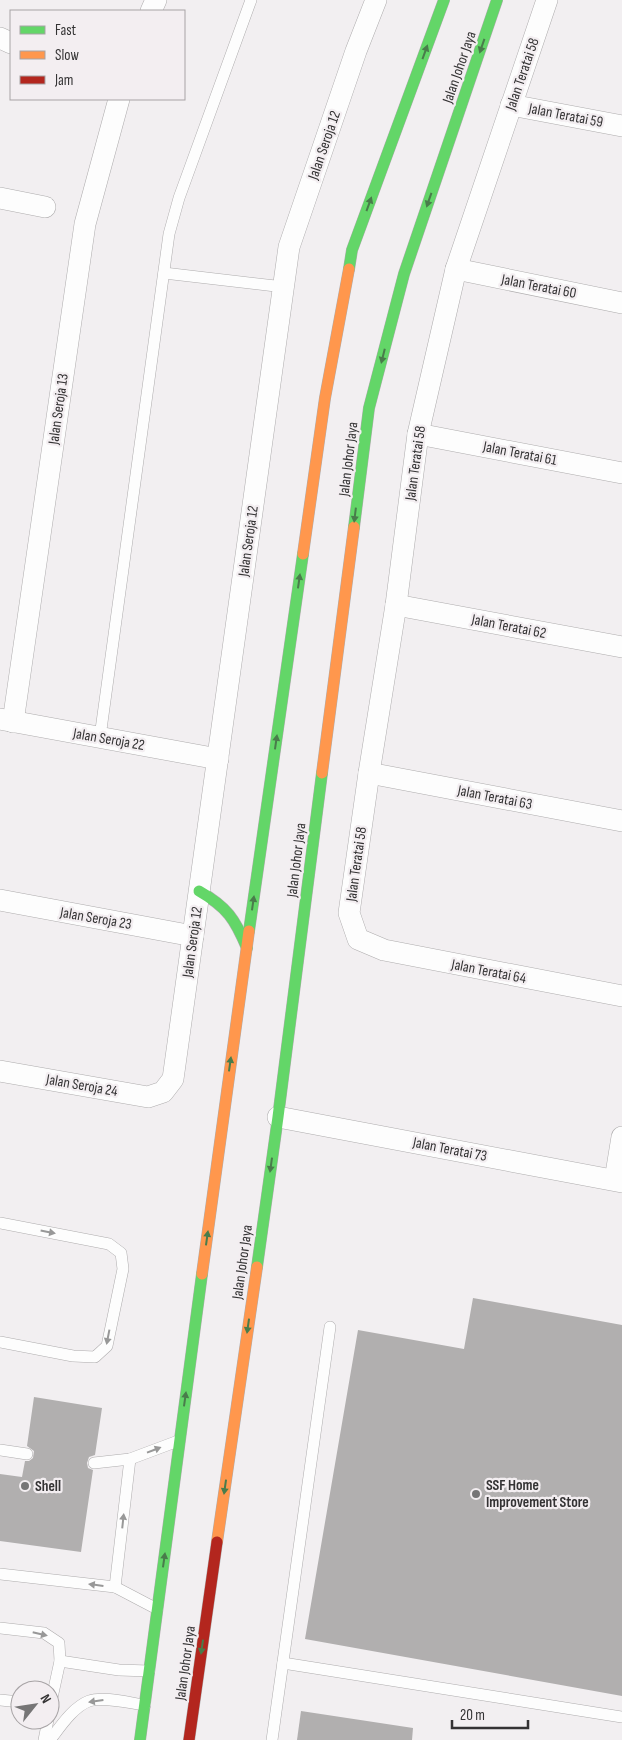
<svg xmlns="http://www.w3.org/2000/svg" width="622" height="1740" viewBox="0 0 622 1740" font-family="'Sofia Sans Condensed',sans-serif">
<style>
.building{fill:#b1afaf}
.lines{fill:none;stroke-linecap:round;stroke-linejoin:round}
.lane-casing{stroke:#aeacad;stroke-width:12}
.street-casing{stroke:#aeacad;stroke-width:22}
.fast-casing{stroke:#aeacad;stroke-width:12}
.slow-casing{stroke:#aeacad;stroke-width:12}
.jam-casing{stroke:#aeacad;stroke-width:12}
.lane{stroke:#fdfdfd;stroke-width:11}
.street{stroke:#fdfdfd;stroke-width:21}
.fast{stroke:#63d668;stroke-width:11}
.slow{stroke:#ff974d;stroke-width:11}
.jam{stroke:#b3261e;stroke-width:11}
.oneway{fill:#497c4b}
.oneway2{fill:#989898}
.poi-dot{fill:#767576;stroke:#f3eef1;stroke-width:2}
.labels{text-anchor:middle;stroke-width:4.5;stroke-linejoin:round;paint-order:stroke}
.street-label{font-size:15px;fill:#343334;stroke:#f3eef1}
.poi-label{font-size:15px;font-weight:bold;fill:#343334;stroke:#f3eef1;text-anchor:start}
</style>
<rect width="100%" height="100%" fill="#f2eff1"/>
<!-- building -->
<g class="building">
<polygon points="473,1298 622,1325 622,1696 305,1639 358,1330 464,1349"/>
<polygon points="34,1397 102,1408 95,1455 89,1457 87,1463 88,1468 93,1470 81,1552 0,1541 0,1474 22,1477 25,1461 29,1461 33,1458 34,1451 27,1446"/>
<polygon points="301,1711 413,1728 412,1740 297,1740"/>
</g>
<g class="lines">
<!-- lane casing -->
<g class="lane-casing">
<g id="lane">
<polyline points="164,273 284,287"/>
<polyline points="100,737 169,234 179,198 251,0"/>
<polyline points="0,1223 109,1244 121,1253 123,1269 107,1346 95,1357 73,1356 0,1342"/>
<polyline points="0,1450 27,1454"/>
<polyline points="94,1463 130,1459 178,1441"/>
<polyline points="0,1574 115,1587 157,1609"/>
<polyline points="115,1587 130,1459"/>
<polyline points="0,1628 44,1633 59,1643 60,1661 50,1707"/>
<polyline points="60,1661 119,1670 149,1671"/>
<polyline points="283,1663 622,1717"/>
<polyline points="0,1700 20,1702"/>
<polyline points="44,1740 48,1720"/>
<path d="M50,1740C60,1727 73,1707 89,1701C103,1696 130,1703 145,1705"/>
<polyline points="272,1740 330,1327"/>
</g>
</g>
<!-- street casing -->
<g class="street-casing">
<g id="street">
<polyline points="547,0 456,269 418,434 396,605 369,773 349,913 358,939 384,950 622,996"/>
<polyline points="151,11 156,0"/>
<polyline points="0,38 11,43"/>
<polyline points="511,105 622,126"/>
<polyline points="0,198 45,207"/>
<polyline points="456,269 622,303"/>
<polyline points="418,434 622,473"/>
<polyline points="396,605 622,647"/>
<polyline points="0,719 218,759"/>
<polyline points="13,722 85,224 119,99"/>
<polyline points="369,773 622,821"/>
<polyline points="0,900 193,936"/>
<polyline points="0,1071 148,1097 163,1092 173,1079 289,247 356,51 376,0"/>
<polyline points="278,1117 622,1182"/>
<polyline points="615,1180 622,1137"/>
</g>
</g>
<!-- fast casing -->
<g class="fast-casing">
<g id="fast">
<polyline points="349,269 352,250 444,0"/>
<polyline points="354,527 369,408 404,274 497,0"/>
<path d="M199,891C227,907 235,919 247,948"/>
<polyline points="249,931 303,554"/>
<polyline points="257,1267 278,1117 322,773"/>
<polyline points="140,1740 202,1274"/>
</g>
</g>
<!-- slow casing -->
<g class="slow-casing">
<g id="slow">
<polyline points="303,554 325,398 349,269"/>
<polyline points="322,773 354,527"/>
<polyline points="202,1274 249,931"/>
<polyline points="217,1542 257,1267"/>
</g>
</g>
<!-- jam casing -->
<g class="jam-casing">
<polyline id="jam" points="189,1740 217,1542"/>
</g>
<!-- lane -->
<use href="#lane" class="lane"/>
<!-- street -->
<use href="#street" class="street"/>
<!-- fast -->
<use href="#fast" class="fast"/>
<!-- slow -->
<use href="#slow" class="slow"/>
<!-- jam -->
<use href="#jam" class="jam"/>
</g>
<!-- one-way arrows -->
<defs><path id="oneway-solid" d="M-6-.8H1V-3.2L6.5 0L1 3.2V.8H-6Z" transform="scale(1.25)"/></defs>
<g class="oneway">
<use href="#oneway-solid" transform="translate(482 46) rotate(109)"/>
<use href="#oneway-solid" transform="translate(425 52) rotate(-70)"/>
<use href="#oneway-solid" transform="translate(429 200) rotate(109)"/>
<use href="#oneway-solid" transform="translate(369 204) rotate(-70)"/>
<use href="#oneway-solid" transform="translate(383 356) rotate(104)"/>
<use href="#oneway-solid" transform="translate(355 515) rotate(97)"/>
<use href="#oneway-solid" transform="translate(299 581) rotate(-82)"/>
<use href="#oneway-solid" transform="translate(276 742) rotate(-82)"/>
<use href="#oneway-solid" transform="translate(253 903) rotate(-82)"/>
<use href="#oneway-solid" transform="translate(230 1064) rotate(-82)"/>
<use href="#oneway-solid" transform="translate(271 1165) rotate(98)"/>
<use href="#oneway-solid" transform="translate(207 1238) rotate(-82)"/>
<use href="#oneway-solid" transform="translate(248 1326) rotate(98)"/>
<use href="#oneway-solid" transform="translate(185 1399) rotate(-82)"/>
<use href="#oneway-solid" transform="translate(225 1487) rotate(98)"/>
<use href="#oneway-solid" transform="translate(164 1560) rotate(-82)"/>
<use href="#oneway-solid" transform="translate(202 1647) rotate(98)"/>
</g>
<g class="oneway2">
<use href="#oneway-solid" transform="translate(48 1232) rotate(11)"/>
<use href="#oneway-solid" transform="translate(108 1337) rotate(101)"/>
<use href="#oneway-solid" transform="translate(154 1450) rotate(-21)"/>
<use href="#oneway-solid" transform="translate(123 1521) rotate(-84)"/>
<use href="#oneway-solid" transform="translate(96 1585) rotate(-173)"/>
<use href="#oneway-solid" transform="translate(40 1634) rotate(13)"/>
<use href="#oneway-solid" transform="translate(96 1701) rotate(172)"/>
</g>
<!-- markers -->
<g class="poi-dot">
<circle cx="25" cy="1486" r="5"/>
<circle cx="476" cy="1494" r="5"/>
</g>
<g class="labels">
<!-- street labels -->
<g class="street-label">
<text transform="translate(459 67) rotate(-71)" y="5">Jalan Johor Jaya</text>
<text transform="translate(522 74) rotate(-71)" y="5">Jalan Teratai 58</text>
<text transform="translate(566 115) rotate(11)" y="5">Jalan Teratai 59</text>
<text transform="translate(324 145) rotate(-71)" y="5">Jalan Seroja 12</text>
<text transform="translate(539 286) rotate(11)" y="5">Jalan Teratai 60</text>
<text transform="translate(58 409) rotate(-82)" y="5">Jalan Seroja 13</text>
<text transform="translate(520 453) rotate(11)" y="5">Jalan Teratai 61</text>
<text transform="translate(348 459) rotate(-83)" y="5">Jalan Johor Jaya</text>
<text transform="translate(415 463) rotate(-82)" y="5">Jalan Teratai 58</text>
<text transform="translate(248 541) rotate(-82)" y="5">Jalan Seroja 12</text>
<text transform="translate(509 626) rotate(11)" y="5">Jalan Teratai 62</text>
<text transform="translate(109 739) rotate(10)" y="5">Jalan Seroja 22</text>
<text transform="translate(495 797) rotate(11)" y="5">Jalan Teratai 63</text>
<text transform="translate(296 860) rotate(-83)" y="5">Jalan Johor Jaya</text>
<text transform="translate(356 864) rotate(-82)" y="5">Jalan Teratai 58</text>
<text transform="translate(96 918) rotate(10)" y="5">Jalan Seroja 23</text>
<text transform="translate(192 942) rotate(-82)" y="5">Jalan Seroja 12</text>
<text transform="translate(489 971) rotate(11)" y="5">Jalan Teratai 64</text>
<text transform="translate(82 1085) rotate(10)" y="5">Jalan Seroja 24</text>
<text transform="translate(450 1149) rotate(11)" y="5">Jalan Teratai 73</text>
<text transform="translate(242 1262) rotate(-82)" y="5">Jalan Johor Jaya</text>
<text transform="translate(185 1663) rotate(-82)" y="5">Jalan Johor Jaya</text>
</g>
<!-- poi labels -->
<g class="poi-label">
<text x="486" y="1490">SSF Home<tspan x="486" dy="17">Improvement Store</tspan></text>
<text x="35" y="1491">Shell</text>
</g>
</g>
<!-- legend -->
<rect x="10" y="10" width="175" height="90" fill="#f3eef1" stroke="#a7a3a5"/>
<rect x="20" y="26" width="25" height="8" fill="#63d668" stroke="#a7a3a5"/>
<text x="55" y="35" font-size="15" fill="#343334">Fast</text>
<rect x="20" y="51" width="25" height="8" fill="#ff974d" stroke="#a7a3a5"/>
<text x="55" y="60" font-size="15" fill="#343334">Slow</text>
<rect x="20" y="76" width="25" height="8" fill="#b3261e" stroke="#a7a3a5"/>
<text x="55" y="85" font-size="15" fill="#343334">Jam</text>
<!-- north arrow -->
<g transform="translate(35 1705) rotate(60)"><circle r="24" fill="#f3eef1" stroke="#a7a3a5"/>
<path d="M0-4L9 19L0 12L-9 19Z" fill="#767576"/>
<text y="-8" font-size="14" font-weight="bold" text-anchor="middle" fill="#343334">N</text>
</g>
<!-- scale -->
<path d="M452 1720v8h76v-8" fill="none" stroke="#343334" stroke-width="2.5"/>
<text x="460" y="1720" font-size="15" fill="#343334" stroke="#f3eef1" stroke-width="4" paint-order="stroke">20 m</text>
</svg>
